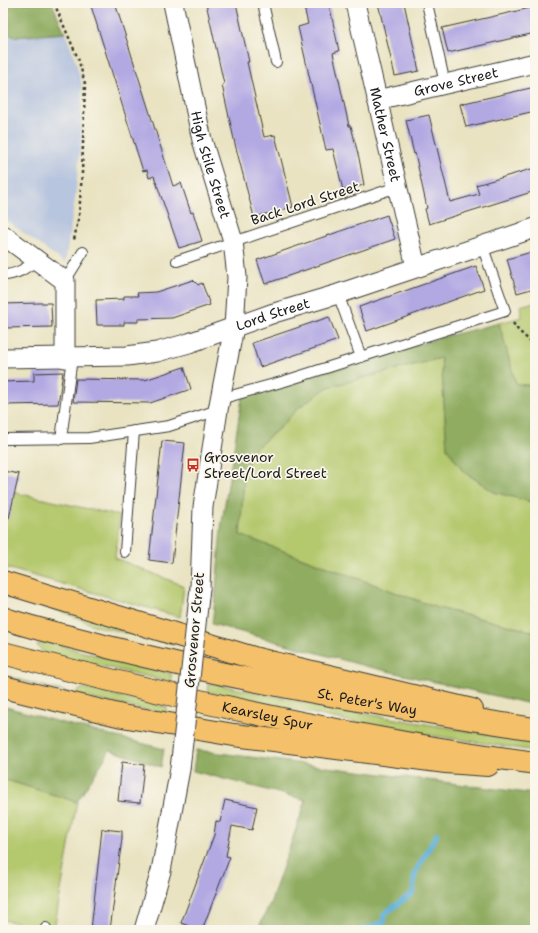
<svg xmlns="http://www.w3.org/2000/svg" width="538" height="933" viewBox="0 0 538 933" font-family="'Shantell Sans',sans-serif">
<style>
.industrial{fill:#b8c5de}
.green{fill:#b4c86d;stroke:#687244}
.forest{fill:#8fac60;stroke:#56643e}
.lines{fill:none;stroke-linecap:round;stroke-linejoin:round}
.stream{stroke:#5eb0d9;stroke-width:5.5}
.building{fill:#b2a9e3}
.service-casing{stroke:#3b3a35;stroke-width:12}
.minor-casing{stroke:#3b3a35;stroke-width:21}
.trunk-casing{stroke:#3b3a35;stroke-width:24}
.motorway-casing{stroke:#3b3a35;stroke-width:24}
.path{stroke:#3b3a35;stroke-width:2.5;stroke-dasharray:3 3;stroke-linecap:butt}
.service{stroke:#fff;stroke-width:10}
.minor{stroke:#fff;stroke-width:19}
.trunk{stroke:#f4c16a;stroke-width:22}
.motorway{stroke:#f4c16a;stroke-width:22}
.minor-bridge-casing{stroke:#3b3a35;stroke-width:21;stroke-linecap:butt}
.minor-bridge{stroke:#fff;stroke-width:19}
.labels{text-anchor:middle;stroke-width:3.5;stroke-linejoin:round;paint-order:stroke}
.street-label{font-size:14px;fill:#1c1c1c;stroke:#fbf7ec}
.poi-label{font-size:14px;fill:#1c1c1c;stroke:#fbf7ec;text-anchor:start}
</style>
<rect width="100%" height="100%" fill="#fbf7ec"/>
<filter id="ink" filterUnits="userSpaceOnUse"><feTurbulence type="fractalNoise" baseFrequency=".025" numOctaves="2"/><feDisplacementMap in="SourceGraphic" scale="8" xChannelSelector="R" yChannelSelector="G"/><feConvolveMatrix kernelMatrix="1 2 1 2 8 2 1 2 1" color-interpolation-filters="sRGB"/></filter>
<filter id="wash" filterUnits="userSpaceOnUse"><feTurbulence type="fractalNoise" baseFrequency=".012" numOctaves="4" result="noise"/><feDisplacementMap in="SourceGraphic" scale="16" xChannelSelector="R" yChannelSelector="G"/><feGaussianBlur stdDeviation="0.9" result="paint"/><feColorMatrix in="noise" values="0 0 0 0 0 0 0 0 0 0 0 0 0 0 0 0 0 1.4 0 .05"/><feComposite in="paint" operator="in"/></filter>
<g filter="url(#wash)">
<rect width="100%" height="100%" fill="#e9e3c2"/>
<!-- industrial -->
<polygon class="industrial" points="3,30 14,37 65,33 76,62 82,85 81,140 75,199 65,263 3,218"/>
<!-- green -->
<g class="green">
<polygon points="535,302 535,386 516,384 499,323 522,317 520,306"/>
<polygon points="441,358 447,448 463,471 494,492 535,503 535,632 438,608 240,535 244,475 252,451 281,427 298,408 328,387"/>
<polygon points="3,490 120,516 115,558 184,586 180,617 3,567"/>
<polygon points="3,591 175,644 96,626 62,612 3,596"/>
<polygon points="47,641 83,652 171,673 171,682 44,653 37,645"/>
<polygon points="3,675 74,694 83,688 167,707 166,714 97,700 3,677"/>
<polygon points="209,683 359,713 535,742 535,751 377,727 208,692"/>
<polygon points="3,779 77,802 54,929 3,920"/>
</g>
<!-- forest -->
<g class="forest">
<polygon points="3,3 52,3 65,33 14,37 3,30"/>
<polygon points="499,323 516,384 535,386 535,503 494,492 463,471 447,448 441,358 328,387 298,408 283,425 252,451 244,475 240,535 438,608 535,632 535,705 365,666 212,624 216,591 221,528 242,398 248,394 440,338"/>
<polygon points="3,706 59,722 164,749 161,767 110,750 77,802 3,779"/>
<polygon points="196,750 535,794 535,930 257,930 270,904 306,800 193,771"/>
</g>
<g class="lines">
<!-- stream -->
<polyline class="stream" points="362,930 384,922 384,914 413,893 415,873 437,834"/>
</g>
<g id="blocks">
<!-- building -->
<g class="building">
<polygon points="102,3 115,3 173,186 181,183 191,213 193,212 202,241 179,248 154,176 149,178 147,170 143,171 91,6"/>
<polygon points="206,3 236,3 249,62 247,62 264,137 275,135 293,207 254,217 235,144 222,85 224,84"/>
<polygon points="303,3 329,3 339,51 333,53 349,126 351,126 359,158 364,185 343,190 333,149 326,150 298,27 308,24"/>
<polygon points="378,3 404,3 419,71 395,76"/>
<polygon points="535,7 535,33 448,53 442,28"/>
<polygon points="535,87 535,111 466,127 460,104"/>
<polygon points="429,115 450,202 479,194 476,185 535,168 535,191 429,224 425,209 427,208 415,153 414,154 406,120"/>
<polygon points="387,215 395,239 265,284 257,260"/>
<polygon points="535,251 535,288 517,293 507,259"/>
<polygon points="476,266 484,289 367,331 359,307"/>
<polygon points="193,280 198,285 202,283 210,305 172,318 138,319 138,322 124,322 124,325 97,325 96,300 124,299 124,296 138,296 137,293 156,292"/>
<polygon points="39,303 51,303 52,327 3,328 3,304"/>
<polygon points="329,317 338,340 260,367 252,343"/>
<polygon points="184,367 191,389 150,403 73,402 76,379 145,380"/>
<polygon points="63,372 58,404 3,405 3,382 34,381 34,373"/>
<polygon points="162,441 185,443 172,563 149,560"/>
<polygon points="3,471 19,474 9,518 3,517"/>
<polygon points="122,762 144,765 140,803 118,801"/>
<polygon points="225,800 257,807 252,830 232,826 226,856 230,857 202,930 200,930 181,923 214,835 216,821 220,822"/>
<polygon points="102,829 122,831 122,838 110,930 91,930"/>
</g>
</g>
</g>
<g filter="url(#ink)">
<use href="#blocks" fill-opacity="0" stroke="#3b3a35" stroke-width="1"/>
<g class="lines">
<!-- service casing -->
<g class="service-casing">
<g id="service">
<polyline points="263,3 276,62"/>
<polyline points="427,3 445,84"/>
<polyline points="177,261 397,187"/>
<path d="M3,275C17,275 26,268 37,260"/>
<polyline points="65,281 83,252"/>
<polyline points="338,294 361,357"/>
<polyline points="220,399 285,381 505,311 482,245"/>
<polyline points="3,439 89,438 169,426 218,410"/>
<polyline points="61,439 72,358"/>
<polyline points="125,552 134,431"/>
<polyline points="45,930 46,928"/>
</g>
</g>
<!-- minor casing -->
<g class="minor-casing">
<g id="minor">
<path id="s1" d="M173,3L202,140L233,241L237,277L234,327L218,410L203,507L200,588"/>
<path id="s2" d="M355,3L416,267"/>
<path id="s3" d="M377,100L535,63"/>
<polyline points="3,235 65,281 65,358"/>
<path id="s4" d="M3,358L127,356L157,352L189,343L274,313L338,294L535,228"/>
<polyline points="144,930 161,871 180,769"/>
</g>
</g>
<!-- trunk casing -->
<g class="trunk-casing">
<g id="trunk">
<polyline points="3,582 257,659 472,710"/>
<polyline points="3,687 122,716 234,735 446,762 488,765"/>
</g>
</g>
<!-- motorway casing -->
<g class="motorway-casing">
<g id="motorway">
<path id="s5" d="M3,618C37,630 73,637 108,647C249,683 392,707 535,729"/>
<path id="s6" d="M3,653C133,687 263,717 395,741C441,750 488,756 535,763"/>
</g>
</g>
<!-- path -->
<g class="path">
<polyline points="54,3 79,61 85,84 82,173 79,215 74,240"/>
<polyline points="513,323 518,330 535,346"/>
</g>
<!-- service -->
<use href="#service" class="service"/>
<!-- minor -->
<use href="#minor" class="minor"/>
<!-- trunk -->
<use href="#trunk" class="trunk"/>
<!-- motorway -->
<use href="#motorway" class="motorway"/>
<!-- minor-bridge casing -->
<g class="minor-bridge-casing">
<polyline id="minor-bridge" points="180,769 200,588"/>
</g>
<!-- minor-bridge -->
<use href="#minor-bridge" class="minor-bridge"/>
</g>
</g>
<!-- icons -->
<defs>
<g id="bus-bare" transform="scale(1.08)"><path d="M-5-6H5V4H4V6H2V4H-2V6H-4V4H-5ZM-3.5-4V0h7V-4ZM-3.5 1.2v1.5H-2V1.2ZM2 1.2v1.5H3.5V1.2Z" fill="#c8321e" stroke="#fbf7ec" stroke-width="2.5" paint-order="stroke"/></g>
</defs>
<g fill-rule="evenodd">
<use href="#bus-bare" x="193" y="465"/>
</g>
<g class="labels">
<!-- street labels -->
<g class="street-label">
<text dy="5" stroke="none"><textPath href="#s3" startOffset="81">Grove Street</textPath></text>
<text dy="5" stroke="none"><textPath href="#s2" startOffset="135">Mather Street</textPath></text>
<text dy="5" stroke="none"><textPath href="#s1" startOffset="166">High Stile Street</textPath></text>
<text transform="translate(305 203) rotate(-18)" y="5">Back Lord Street</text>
<text dy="5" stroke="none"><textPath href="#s4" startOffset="276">Lord Street</textPath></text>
<text transform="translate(194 630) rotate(-85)" y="5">Grosvenor Street</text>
<text dy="5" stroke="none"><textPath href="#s5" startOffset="374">St. Peter's Way</textPath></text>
<text dy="5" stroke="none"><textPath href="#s6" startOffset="272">Kearsley Spur</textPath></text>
</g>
<!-- poi labels -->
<g class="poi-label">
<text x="204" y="462">Grosvenor<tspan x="204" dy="16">Street/Lord Street</tspan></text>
</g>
</g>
<!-- margin -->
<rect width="538" height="933" fill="none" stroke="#fbf7ec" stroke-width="16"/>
</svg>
